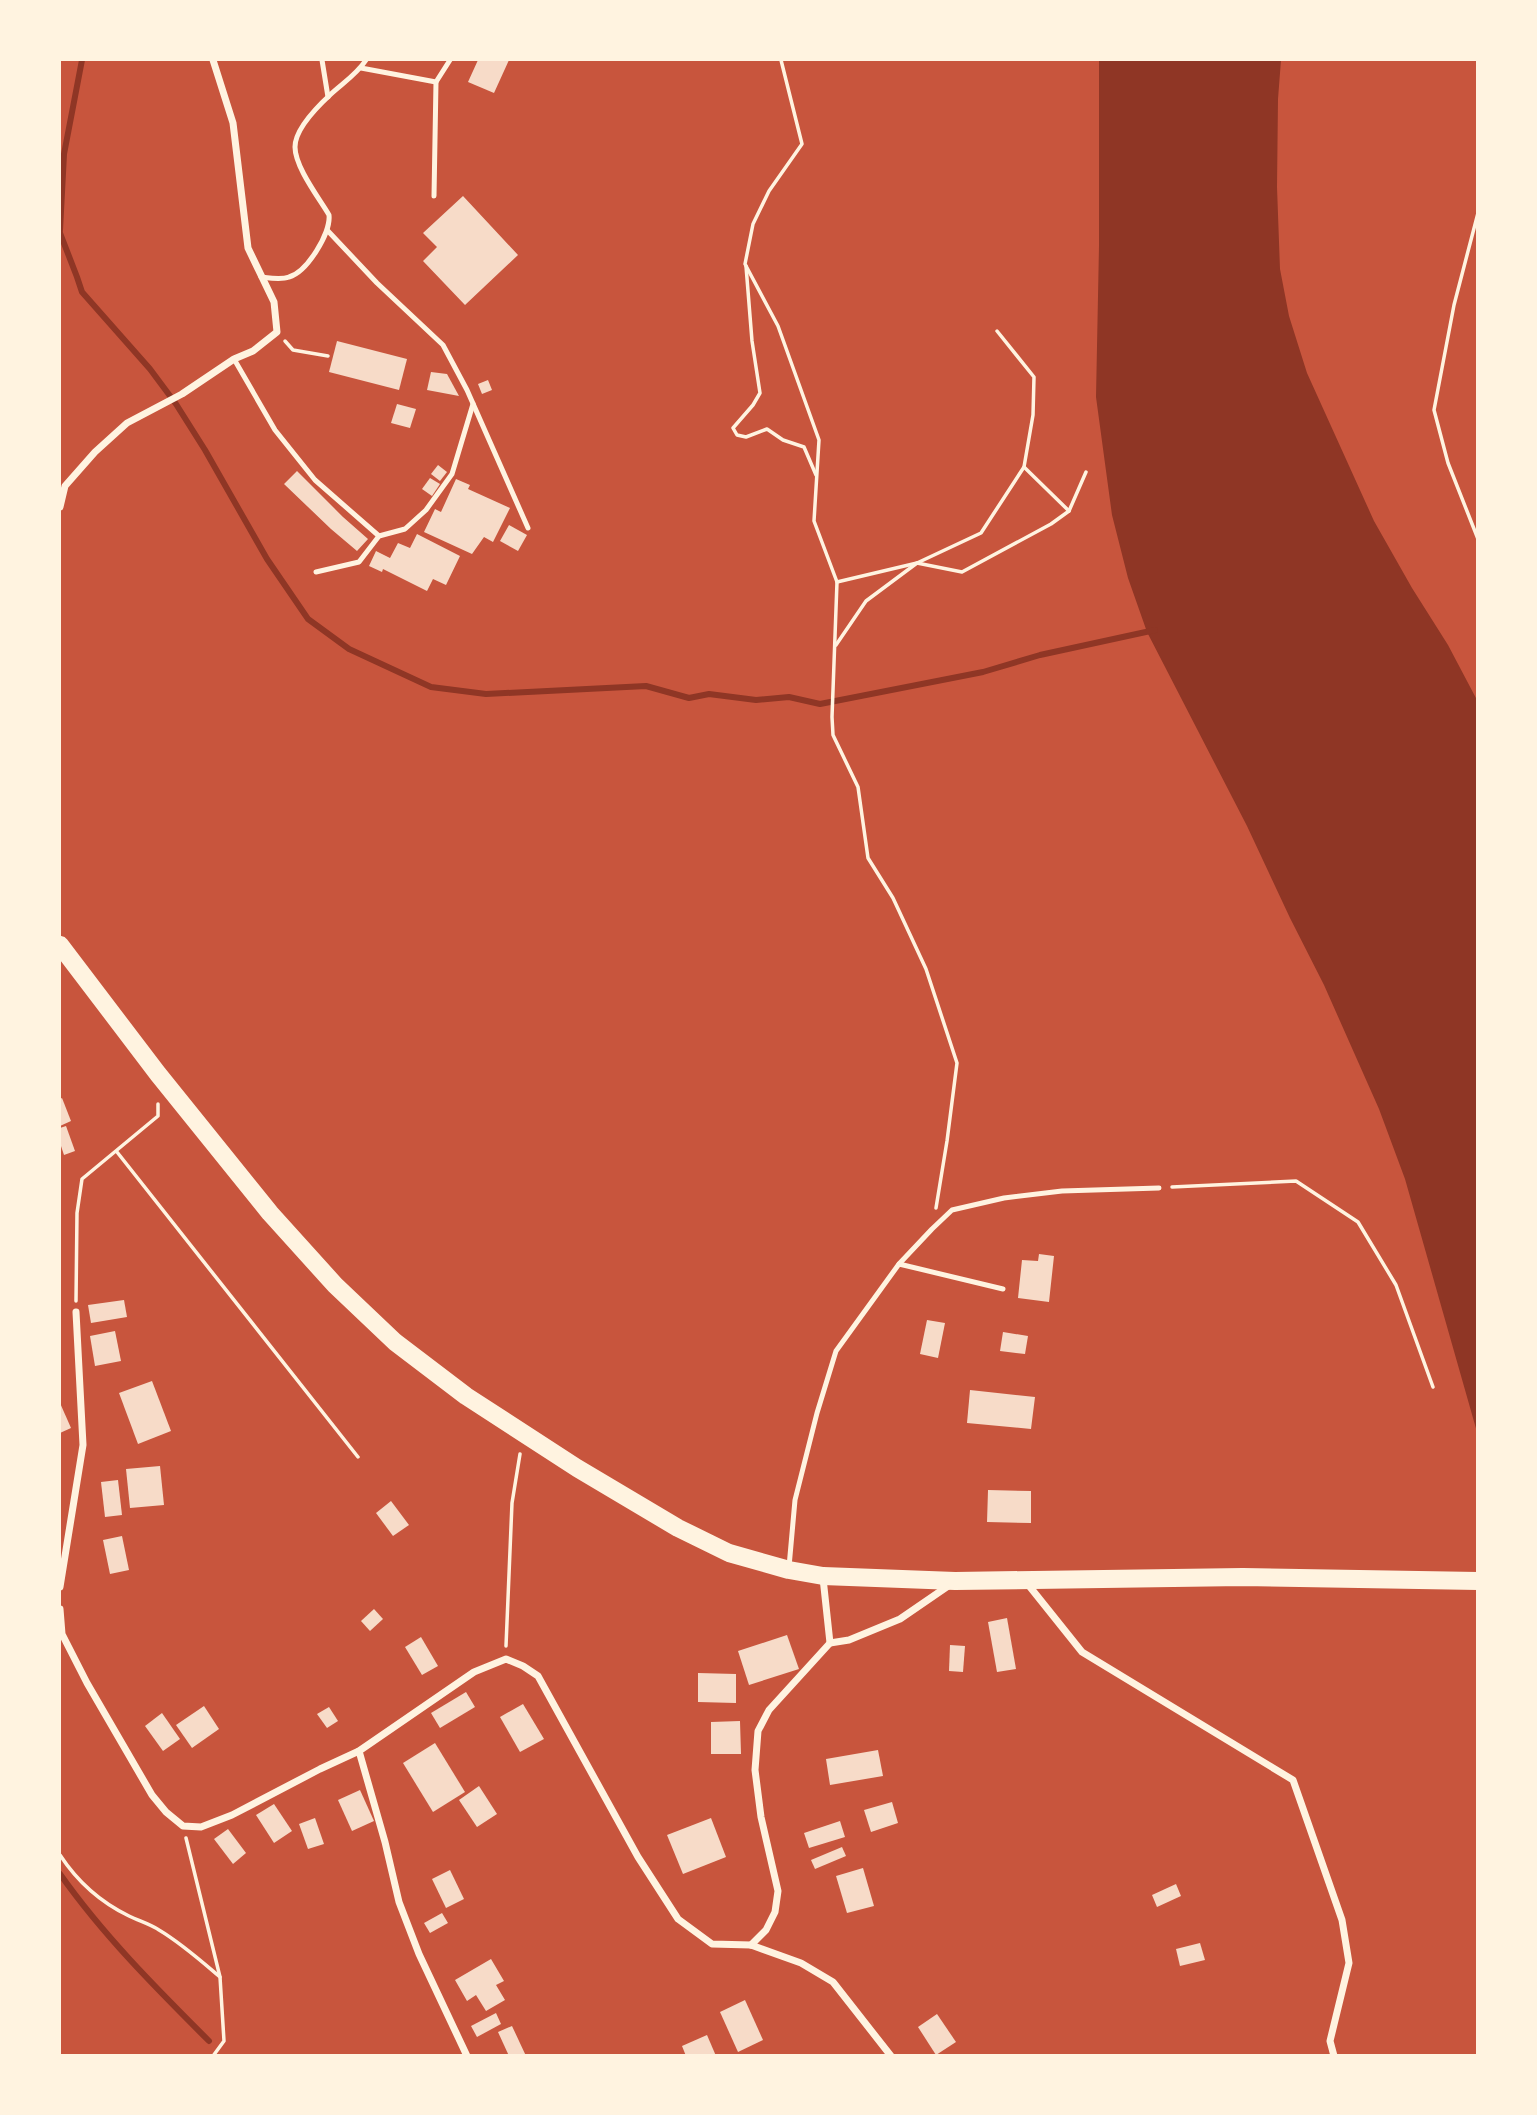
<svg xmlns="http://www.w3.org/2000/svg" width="1537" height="2115" viewBox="0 0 1537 2115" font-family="Commissioner,sans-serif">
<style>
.water{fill:#8f3625}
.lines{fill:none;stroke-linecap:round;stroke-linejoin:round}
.stream{stroke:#8f3625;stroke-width:6}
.building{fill:#f7dbc8}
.path{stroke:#fff3e0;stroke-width:3.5}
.service{stroke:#fff3e0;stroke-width:5}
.minor{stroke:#fff3e0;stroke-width:7}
.primary{stroke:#fff3e0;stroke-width:18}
</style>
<rect width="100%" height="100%" fill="#c8553d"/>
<!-- water -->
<polygon class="water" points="1099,60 1281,60 1278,99 1277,187 1280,269 1289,316 1307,373 1374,521 1412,588 1448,645 1477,700 1477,1432 1405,1179 1379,1109 1324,985 1290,918 1247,826 1147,632 1128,578 1112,515 1096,397 1099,246"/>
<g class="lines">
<!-- stream -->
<g class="stream">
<polyline points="60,230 64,154 82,60"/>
<polyline points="60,233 77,277 82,292 150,369 176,404 205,450 267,559 308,619 349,649 431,687 486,694 646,686 689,698 709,694 756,700 789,697 820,704 983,672 1040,655 1155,630"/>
<path d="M60,1874C103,1935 156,1988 209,2041"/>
</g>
</g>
<!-- building -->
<g class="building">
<polygon points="478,60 509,60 494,93 468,82"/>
<polygon points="463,196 518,255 465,305 423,261 437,247 423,233"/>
<polygon points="337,341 407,359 399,390 329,372"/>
<polygon points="431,372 447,374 459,396 427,390"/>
<polygon points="488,380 492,390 482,394 478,384"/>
<polygon points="397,404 416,409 410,428 391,423"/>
<polygon points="438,465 447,472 440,481 431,474"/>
<polygon points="297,471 343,517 368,539 357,551 331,529 284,484"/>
<polygon points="430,478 440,484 432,496 422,489"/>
<polygon points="456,479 470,485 468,489 510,508 493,542 484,537 472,554 424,532 435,509 441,512"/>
<polygon points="509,525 527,535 518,551 500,541"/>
<polygon points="417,534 460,556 446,585 433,579 427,591 383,569 382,572 369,566 376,551 390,558 398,543 410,548"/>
<polygon points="62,1098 71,1121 60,1126 60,1099"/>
<polygon points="66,1126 75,1151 64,1155 60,1143 60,1128"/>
<polygon points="1039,1254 1054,1256 1049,1302 1018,1298 1022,1260 1038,1261"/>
<polygon points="124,1300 127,1317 91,1323 88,1305"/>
<polygon points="927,1320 945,1323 938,1358 920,1354"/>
<polygon points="115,1331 121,1361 95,1366 90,1336"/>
<polygon points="1003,1332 1028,1336 1025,1354 1000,1351"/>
<polygon points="152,1381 171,1431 138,1444 119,1393"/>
<polygon points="970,1390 1035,1397 1031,1429 967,1423"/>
<polygon points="60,1403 71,1428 60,1433"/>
<polygon points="160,1466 164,1505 130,1508 126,1469"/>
<polygon points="118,1480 122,1515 105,1517 101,1482"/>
<polygon points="988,1490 1031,1491 1031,1523 987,1522"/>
<polygon points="391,1501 409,1525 393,1536 376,1513"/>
<polygon points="122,1536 129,1570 110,1574 103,1540"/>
<polygon points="374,1609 383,1619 370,1631 361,1621"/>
<polygon points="1007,1618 1016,1669 997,1672 988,1622"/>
<polygon points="787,1635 799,1669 749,1685 738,1651"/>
<polygon points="421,1637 438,1666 422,1675 405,1647"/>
<polygon points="950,1645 965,1646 963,1672 949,1671"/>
<polygon points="698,1673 736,1674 736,1703 698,1702"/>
<polygon points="466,1692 475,1707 440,1728 431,1713"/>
<polygon points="523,1704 544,1739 520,1752 500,1717"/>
<polygon points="204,1706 219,1729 192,1748 176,1725"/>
<polygon points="329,1707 338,1721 327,1728 317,1714"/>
<polygon points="162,1713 180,1739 163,1751 145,1726"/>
<polygon points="740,1721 741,1754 711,1754 711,1722"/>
<polygon points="435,1743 465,1792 433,1812 403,1763"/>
<polygon points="878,1750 883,1776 830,1785 826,1759"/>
<polygon points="479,1786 497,1814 477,1827 459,1800"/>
<polygon points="360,1790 374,1821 352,1831 338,1800"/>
<polygon points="892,1802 898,1823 871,1832 864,1810"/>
<polygon points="274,1804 292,1831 274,1843 256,1815"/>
<polygon points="315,1818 324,1844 308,1849 299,1824"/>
<polygon points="711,1818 726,1857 683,1874 667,1835"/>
<polygon points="840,1821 845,1837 809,1848 804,1833"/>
<polygon points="228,1829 246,1853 233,1864 214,1839"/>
<polygon points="842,1847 846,1856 815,1869 811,1860"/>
<polygon points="863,1868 874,1906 847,1913 836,1876"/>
<polygon points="450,1870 464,1899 446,1908 432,1879"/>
<polygon points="1176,1884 1181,1896 1157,1907 1152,1895"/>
<polygon points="442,1913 448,1923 430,1933 424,1923"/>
<polygon points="1200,1943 1205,1960 1180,1966 1176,1949"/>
<polygon points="491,1959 504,1981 496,1985 505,2000 486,2011 476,1995 467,2001 455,1980"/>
<polygon points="745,2000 763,2040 738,2052 720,2012"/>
<polygon points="496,2013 501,2024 477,2037 471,2026"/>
<polygon points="937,2014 956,2042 936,2055 918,2027"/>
<polygon points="512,2026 526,2056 509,2056 498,2032"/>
<polygon points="707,2035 716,2056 686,2056 682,2046"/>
</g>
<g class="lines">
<!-- path -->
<g class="path">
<polyline points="781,60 802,144 769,191 753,224 745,264 778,326 819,440 814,521 837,582 832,717 833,735 858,787 868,858 893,898 926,969 957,1063 947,1141 936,1208"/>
<polyline points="1478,213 1454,305 1434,410 1448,463 1478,539"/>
<polyline points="746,266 752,341 760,393 753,405 733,428 737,435 746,437 767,429 783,440 804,447 816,475"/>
<polyline points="997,331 1034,377 1033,415 1024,467 1069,511"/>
<polyline points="285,341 293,350 328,356"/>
<polyline points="837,582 917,563 981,533 1024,467"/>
<polyline points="836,645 866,601 917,563 962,572 1051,524 1069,511 1086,472"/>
<polyline points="117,1152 358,1457"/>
<polyline points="1172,1187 1296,1181 1358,1222 1396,1285 1433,1387"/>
<polyline points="76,1301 77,1213 82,1179 158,1116 158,1104"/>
<polyline points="506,1646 512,1503 520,1454"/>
<polyline points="186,1838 220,1977 224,2041 213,2056"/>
<path d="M60,1855C77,1881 100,1902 129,1916C139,1921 150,1924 159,1930C181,1943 200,1960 220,1977"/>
</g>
<!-- service -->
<g class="service">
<polyline points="322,60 328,97"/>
<polyline points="361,68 436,82 450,60"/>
<polyline points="434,196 436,82"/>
<polyline points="328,231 377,283 443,345 467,390 528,528"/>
<path d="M261,277C270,278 281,280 289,277C307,272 331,233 329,215C319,198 295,167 295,147C295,129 318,106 331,94C343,83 357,74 366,60"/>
<polyline points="234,359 275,430 315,480 379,536"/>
<polyline points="316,572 359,562 379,536 405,529 426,510 452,474 473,404"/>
<polyline points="899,1264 1003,1289"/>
<polyline points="789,1567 795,1500 817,1413 836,1351 899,1264 932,1229 952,1210 1004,1198 1062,1191 1159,1188"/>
</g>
<!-- minor -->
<g class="minor">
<polyline points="60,507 65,486 95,452 127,423 182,394 234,359 253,351 277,332 274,302 248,248 233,123 213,60"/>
<polyline points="1026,1582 1082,1652 1293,1780 1342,1920 1349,1963 1330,2041 1334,2056"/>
<polyline points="60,1587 83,1445 76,1312"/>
<polyline points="60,1609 62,1634 87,1683 152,1795 166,1812 183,1826 201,1827 232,1815 320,1769 359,1751 474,1672 506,1659 523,1666 538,1676 638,1857 678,1919 712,1944 751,1945 801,1963 833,1982 891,2056"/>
<polyline points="830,1643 849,1640 900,1619 951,1584"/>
<polyline points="359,1751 385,1842 399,1902 419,1954 467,2056"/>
<polyline points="751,1945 766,1930 775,1912 778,1891 761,1817 755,1770 758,1731 769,1710 830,1643 823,1578"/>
</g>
<!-- primary -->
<polyline class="primary" points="60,945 158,1074 270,1213 335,1285 395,1342 466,1396 577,1468 678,1528 729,1553 789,1570 823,1576 955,1581 1243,1577 1478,1581"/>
</g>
<!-- border -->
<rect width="1537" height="2115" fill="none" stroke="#fff3e0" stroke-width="122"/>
</svg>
